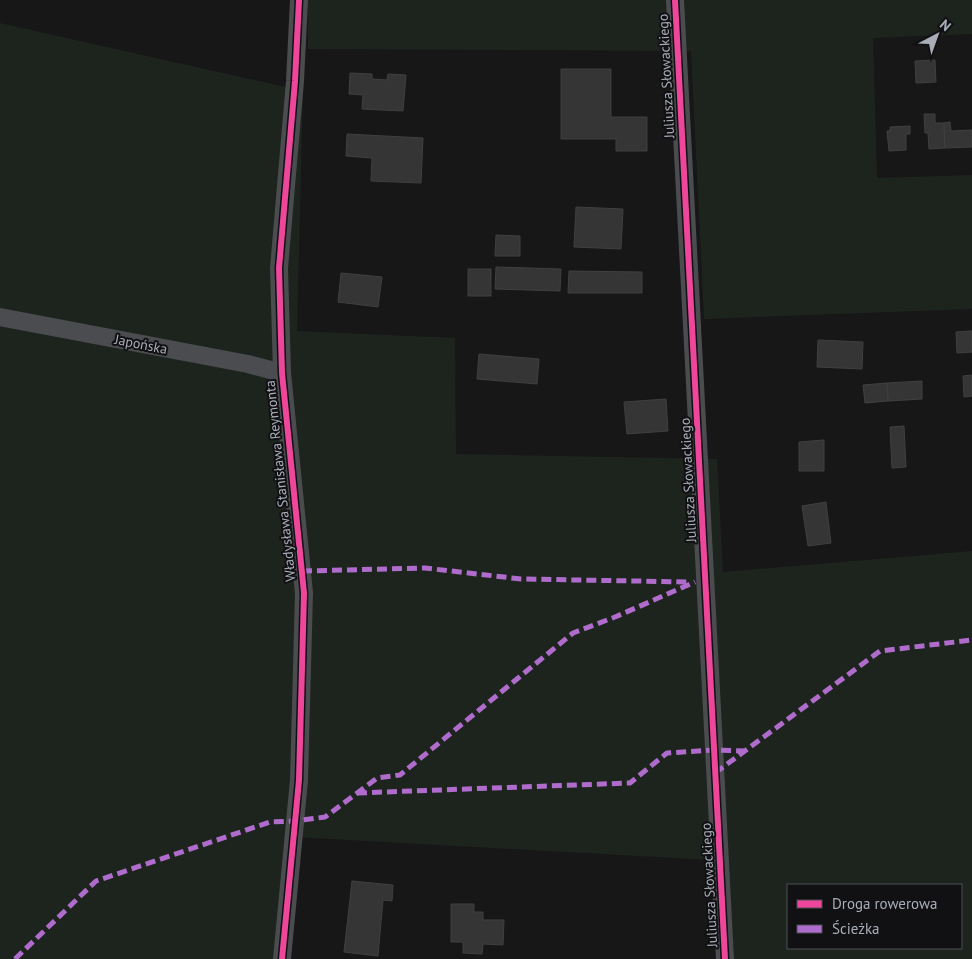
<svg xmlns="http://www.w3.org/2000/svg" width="972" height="959" viewBox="0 0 972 959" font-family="'PT Sans',sans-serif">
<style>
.green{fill:#1d241e;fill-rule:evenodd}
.building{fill:#353536;stroke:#3f4043}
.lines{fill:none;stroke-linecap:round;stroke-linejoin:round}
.minor{stroke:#4b4c50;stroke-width:18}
.quiet{stroke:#b06ccc;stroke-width:5;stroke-dasharray:10 5;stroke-linecap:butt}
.cycleway-casing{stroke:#111113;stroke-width:9}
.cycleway{stroke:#ed469a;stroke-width:6}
.labels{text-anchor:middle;stroke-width:4;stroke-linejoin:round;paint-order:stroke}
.street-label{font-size:14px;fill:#a8adb8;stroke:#111113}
</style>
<rect width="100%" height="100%" fill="#171717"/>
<!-- green -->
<g class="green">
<polygon points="308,0 972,0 972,34 873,38 877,178 972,175 972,309 704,319 691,51 308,49"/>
<path d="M0,23L303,91L297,331L455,338L456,454L717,459L723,572L972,551V959H734L728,861L295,837L291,959H0ZM788,885H961V948H788Z"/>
</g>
<!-- building -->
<g class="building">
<polygon points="935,60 936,82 916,83 915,61"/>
<polygon points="561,69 611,69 611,117 647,117 647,151 616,151 616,139 561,139"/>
<polygon points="350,73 372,74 372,79 387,80 388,74 406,75 403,111 362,109 363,95 349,94"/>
<polygon points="924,114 935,114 935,123 944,123 945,148 929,149 928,133 925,133"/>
<polygon points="950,122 951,131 972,130 972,147 945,148 944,123"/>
<polygon points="910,126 910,134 906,134 906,150 889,151 887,131 890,131 890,127"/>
<polygon points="347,134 423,138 421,183 371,181 372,158 346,156"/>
<polygon points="576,207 623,209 621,249 574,247"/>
<polygon points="496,235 520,236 520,256 495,256"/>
<polygon points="496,267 561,269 560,291 495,289"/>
<rect x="468" y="269" width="23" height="27"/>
<polygon points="569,271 642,272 642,293 568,293"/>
<polygon points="341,273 382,277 378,307 338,302"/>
<polygon points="972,331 972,352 957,353 956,332"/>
<polygon points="818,340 863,342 862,369 817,367"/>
<polygon points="479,354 539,359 537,384 477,379"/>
<polygon points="972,375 972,396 964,397 963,376"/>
<polygon points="922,381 922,399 888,401 887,383"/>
<polygon points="887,383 888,401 865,403 863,385"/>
<polygon points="666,399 668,431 627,434 624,402"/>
<polygon points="904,426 906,467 892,468 890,427"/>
<polygon points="824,440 824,471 799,471 799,442"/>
<polygon points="826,502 831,543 808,546 802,506"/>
<polygon points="352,881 393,885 392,901 383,900 378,956 344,952"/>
<polygon points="451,904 474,904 474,912 483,912 483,920 504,920 503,945 483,944 482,954 463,953 463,942 451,942"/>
</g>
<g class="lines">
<!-- minor -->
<g class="minor">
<polyline points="675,0 725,959"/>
<polyline points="0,317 248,364 282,373"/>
<polyline points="282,959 299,780 304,593 282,373 279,268 295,81 299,0"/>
</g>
<!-- quiet -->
<g class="quiet">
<polyline points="302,571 425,568 521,579 691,582"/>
<polyline points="715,773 880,651 972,640"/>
<polyline points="357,793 630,783 667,753 714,750 745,751"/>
<polyline points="15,959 96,881 270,822 295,821 325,817 377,778 400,775 573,633 615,617 695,582"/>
</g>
<!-- cycleway casing -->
<g class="cycleway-casing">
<g id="cycleway">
<polyline points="675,0 725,959"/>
<polyline points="282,959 299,780 304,593 282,373 279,268 295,81 299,0"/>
</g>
</g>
<!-- cycleway -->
<use href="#cycleway" class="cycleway"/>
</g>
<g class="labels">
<!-- street labels -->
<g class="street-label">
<text transform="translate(666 76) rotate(-93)" y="5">Juliusza Słowackiego</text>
<text transform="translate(141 344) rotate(11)" y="5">Japońska</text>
<text transform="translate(688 480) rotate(-93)" y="5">Juliusza Słowackiego</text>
<text transform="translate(280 481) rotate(-96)" y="5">Władysława Stanisława Reymonta</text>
<text transform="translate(709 885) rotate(-93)" y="5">Juliusza Słowackiego</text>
</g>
</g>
<!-- legend -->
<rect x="787" y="884" width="175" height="65" fill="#111113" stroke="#4d4f55"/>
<rect x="797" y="900" width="25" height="8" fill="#ed469a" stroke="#4d4f55"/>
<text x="832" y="909" font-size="15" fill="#a8adb8">Droga rowerowa</text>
<rect x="797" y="925" width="25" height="8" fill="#b06ccc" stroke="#4d4f55"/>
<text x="832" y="934" font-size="15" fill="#a8adb8">Ścieżka</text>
<!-- north arrow -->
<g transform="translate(937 35) rotate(41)" stroke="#111113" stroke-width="4" paint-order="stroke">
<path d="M0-4L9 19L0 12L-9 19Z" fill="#a8adb8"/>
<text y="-8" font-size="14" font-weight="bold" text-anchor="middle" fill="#a8adb8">N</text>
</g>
</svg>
